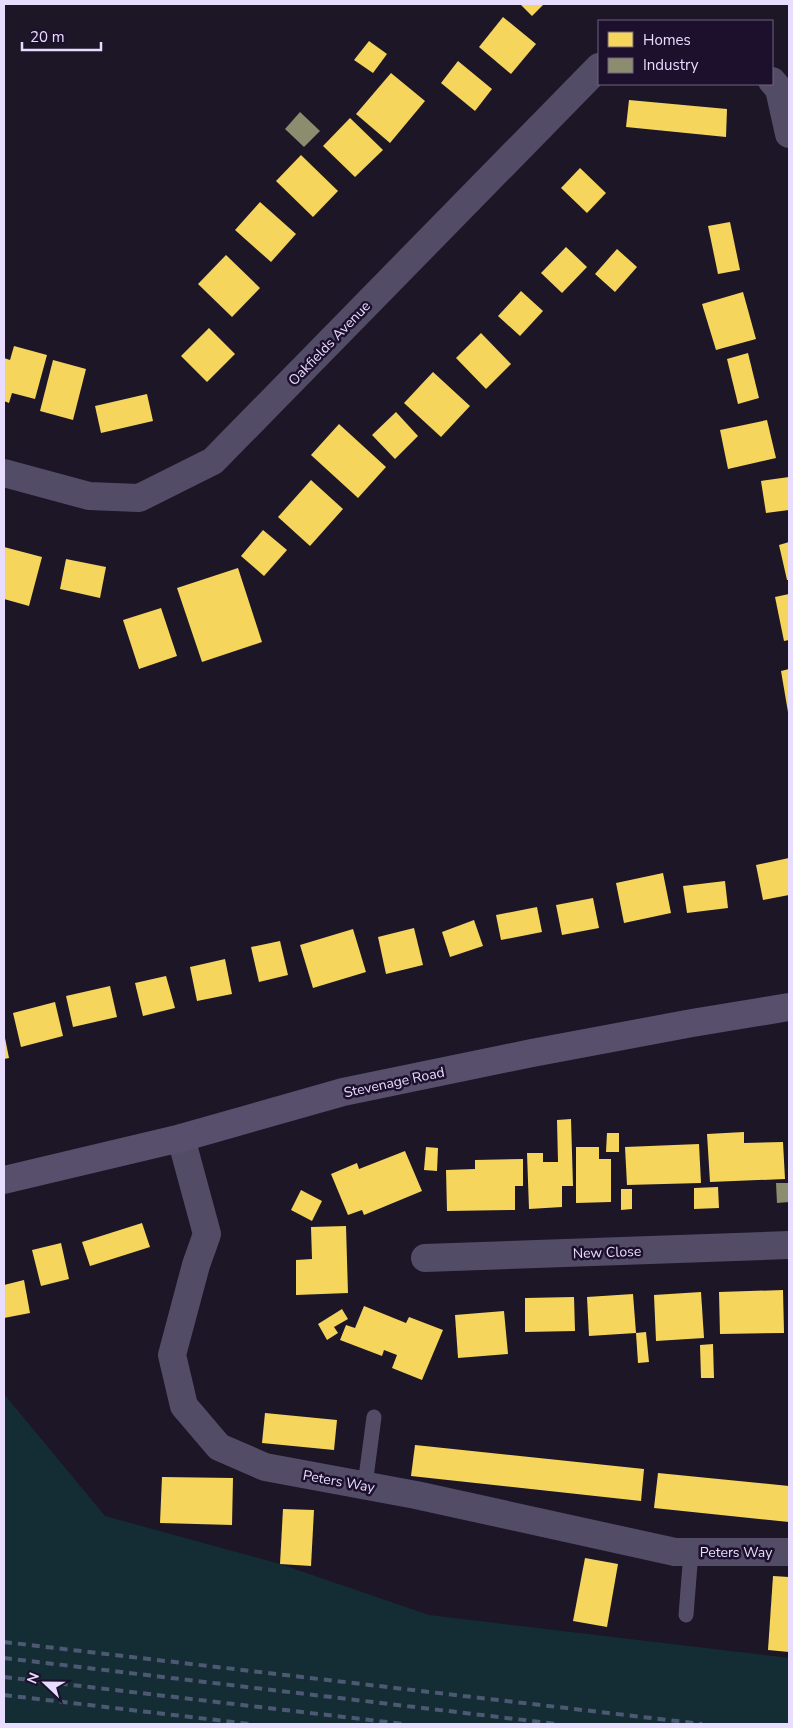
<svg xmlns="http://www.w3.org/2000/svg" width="793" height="1728" viewBox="0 0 793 1728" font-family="'Nunito Sans',sans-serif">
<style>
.green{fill:#142d35}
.homes{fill:#f6d55c}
.industry{fill:#8c8c6e}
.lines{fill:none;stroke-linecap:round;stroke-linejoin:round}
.lane{stroke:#534c67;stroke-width:15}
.street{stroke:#534c67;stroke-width:28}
.secondary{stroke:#584f6d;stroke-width:28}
.rail{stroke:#4d5872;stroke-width:4;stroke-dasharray:8 6;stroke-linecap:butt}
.labels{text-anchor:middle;stroke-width:5;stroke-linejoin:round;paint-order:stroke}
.street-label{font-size:14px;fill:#e8dcff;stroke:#1c102d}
</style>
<rect width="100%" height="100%" fill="#1d1627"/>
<!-- green -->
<polygon class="green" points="4,1394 105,1516 280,1564 429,1615 789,1658 789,1724 4,1724"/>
<!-- homes -->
<g class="homes">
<polygon points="520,4 544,4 532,16"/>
<polygon points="503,17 536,44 511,74 479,47"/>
<polygon points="369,41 387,54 373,73 354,60"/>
<polygon points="458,61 492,89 475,111 441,83"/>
<polygon points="391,73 425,101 390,143 356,114"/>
<polygon points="629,100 727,109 726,137 626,127"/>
<polygon points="350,118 383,150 355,177 323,146"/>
<polygon points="301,155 338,191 313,217 276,181"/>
<polygon points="580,168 606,193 587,213 561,188"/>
<polygon points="260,202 296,234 271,262 235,230"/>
<polygon points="730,222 740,270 718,274 708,226"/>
<polygon points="566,247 587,267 562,293 541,273"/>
<polygon points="617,249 637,267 615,292 595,274"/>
<polygon points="226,255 260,288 232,317 198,284"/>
<polygon points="521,291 543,311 520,336 498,316"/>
<polygon points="743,292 756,339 716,350 702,304"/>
<polygon points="209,328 235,354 207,382 181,356"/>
<polygon points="481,333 511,364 486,389 456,358"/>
<polygon points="14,346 47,355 35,399 12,393 9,403 4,401 4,358 10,360"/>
<polygon points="748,353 759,398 738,404 727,359"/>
<polygon points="53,360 86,369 73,420 40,411"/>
<polygon points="433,372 470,406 441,437 404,403"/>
<polygon points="147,394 153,421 101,433 95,406"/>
<polygon points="396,412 418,436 395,459 372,435"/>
<polygon points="767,420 776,458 728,469 720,430"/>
<polygon points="339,424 386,467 358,498 311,455"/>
<polygon points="789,477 789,510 766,513 761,481"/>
<polygon points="311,480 343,509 310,546 278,517"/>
<polygon points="263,530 287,550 264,576 241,556"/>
<polygon points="789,542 789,580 787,580 779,545"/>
<polygon points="4,547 42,557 29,606 4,599"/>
<polygon points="66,559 106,567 100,598 60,589"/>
<polygon points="238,568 262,642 202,662 177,588"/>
<polygon points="789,594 789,640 784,641 775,597"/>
<polygon points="161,608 177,656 139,669 123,620"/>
<polygon points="789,669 789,712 788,712 781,671"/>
<polygon points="789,858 789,895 763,900 756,865"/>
<polygon points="663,873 671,913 624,923 616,883"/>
<polygon points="725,881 728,908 687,913 683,886"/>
<polygon points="593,898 599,928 562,935 556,905"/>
<polygon points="537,907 542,932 501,940 496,915"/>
<polygon points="474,920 483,946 450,957 442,932"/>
<polygon points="414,928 423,965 386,974 378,937"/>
<polygon points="353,929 366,972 313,988 300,945"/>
<polygon points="280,941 288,975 259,982 251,947"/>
<polygon points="225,959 232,994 197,1001 190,967"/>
<polygon points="166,976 175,1008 143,1016 135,983"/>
<polygon points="110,986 117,1017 73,1027 66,996"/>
<polygon points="55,1002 63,1036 21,1047 13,1013"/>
<polygon points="4,1033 9,1058 4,1059"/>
<polygon points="571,1119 573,1186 562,1186 562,1207 529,1209 527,1153 543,1153 543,1162 558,1162 557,1120"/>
<polygon points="744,1132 744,1143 783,1142 785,1179 710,1182 707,1134"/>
<polygon points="607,1133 619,1133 619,1152 606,1152"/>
<polygon points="699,1144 701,1183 627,1185 625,1147"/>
<polygon points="426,1147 438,1148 437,1171 424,1170"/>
<polygon points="576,1147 599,1147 599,1159 611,1159 611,1202 576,1203"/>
<polygon points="405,1151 422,1191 364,1215 362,1210 348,1215 331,1174 357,1163 359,1169"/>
<polygon points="523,1159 523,1186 515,1186 515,1210 447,1211 446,1170 475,1169 475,1160"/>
<polygon points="718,1187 719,1208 694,1209 694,1188"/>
<polygon points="621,1189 632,1189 632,1209 621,1210"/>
<polygon points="301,1190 322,1201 312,1221 291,1210"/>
<polygon points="142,1223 150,1247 90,1266 82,1242"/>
<polygon points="346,1226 348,1293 296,1295 296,1260 312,1259 311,1227"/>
<polygon points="61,1243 69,1279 41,1286 32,1250"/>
<polygon points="24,1280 30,1313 4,1318 4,1285"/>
<polygon points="783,1290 784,1333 720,1334 719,1292"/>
<polygon points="701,1292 704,1338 656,1341 654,1295"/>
<polygon points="633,1294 636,1333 589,1336 587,1297"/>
<polygon points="574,1297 575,1331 525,1332 525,1298"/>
<polygon points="364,1306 406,1323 409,1317 443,1330 422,1380 392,1368 397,1355 384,1350 382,1356 340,1340 346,1325 355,1328"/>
<polygon points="342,1309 348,1319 334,1327 338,1333 327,1340 318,1324"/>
<polygon points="504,1311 508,1354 458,1358 455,1315"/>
<polygon points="646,1332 649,1362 638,1363 636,1333"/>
<polygon points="713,1344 714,1378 701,1378 700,1345"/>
<polygon points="265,1413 337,1420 334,1450 262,1443"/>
<polygon points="415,1445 644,1469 641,1501 411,1476"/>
<polygon points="658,1473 789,1486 789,1522 654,1508"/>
<polygon points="162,1477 233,1478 232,1525 160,1523"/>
<polygon points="283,1509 314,1510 311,1566 280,1564"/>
<polygon points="585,1558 618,1564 607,1627 573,1621"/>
<polygon points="773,1576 789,1577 789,1652 768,1650"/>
</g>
<!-- industry -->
<g class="industry">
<polygon points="300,112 320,131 304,147 285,129"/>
<polygon points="776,1183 789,1183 789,1202 777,1203"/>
</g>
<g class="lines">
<!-- lane -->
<g class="lane">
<polyline points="365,1485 374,1417"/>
<polyline points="686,1615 691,1552"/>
</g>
<!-- street -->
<g class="street">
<polyline points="772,81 779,89 789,134"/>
<polyline points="4,473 89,496 139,498 213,461 599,67"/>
<polyline points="181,1138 207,1234 196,1265 172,1355 184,1406 219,1447 265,1467 416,1495 675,1552 789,1552"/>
<polyline points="425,1258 789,1245"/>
</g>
<!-- secondary -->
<polyline class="secondary" points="4,1180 181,1138 343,1092 532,1053 692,1023 789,1007"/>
<!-- rail -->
<g class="rail">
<polyline points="4,1642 702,1724"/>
<polyline points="4,1658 557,1724"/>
<polyline points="4,1677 404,1724"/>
<polyline points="4,1695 250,1724"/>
</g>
</g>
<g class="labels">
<!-- street labels -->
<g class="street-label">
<text transform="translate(329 343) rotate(-46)" y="5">Oakfields Avenue</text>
<text transform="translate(394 1082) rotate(-12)" y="5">Stevenage Road</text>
<text transform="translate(607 1252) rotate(-2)" y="5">New Close</text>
<text transform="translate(339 1481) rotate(10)" y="5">Peters Way</text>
<text x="736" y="1557">Peters Way</text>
</g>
</g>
<!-- border -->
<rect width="793" height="1728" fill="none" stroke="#e8dcff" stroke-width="10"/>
<!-- legend -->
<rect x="598" y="20" width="175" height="65" fill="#1c102d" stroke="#6e6281"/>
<rect x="608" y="32" width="25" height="15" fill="#f6d55c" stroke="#6e6281"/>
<text x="643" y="45" font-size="15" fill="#e8dcff">Homes</text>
<rect x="608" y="58" width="25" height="15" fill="#8c8c6e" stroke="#6e6281"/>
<text x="643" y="70" font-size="15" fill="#e8dcff">Industry</text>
<!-- north arrow -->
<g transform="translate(45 1683) rotate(292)" stroke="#1c102d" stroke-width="4" paint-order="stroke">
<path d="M0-4L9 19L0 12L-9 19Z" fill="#e8dcff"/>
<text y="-8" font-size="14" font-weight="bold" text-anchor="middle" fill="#e8dcff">N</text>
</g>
<!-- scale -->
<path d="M22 42v8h79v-8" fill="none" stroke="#e8dcff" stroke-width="2.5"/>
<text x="30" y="42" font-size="15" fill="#e8dcff" stroke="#1c102d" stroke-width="4" paint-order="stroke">20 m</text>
</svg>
